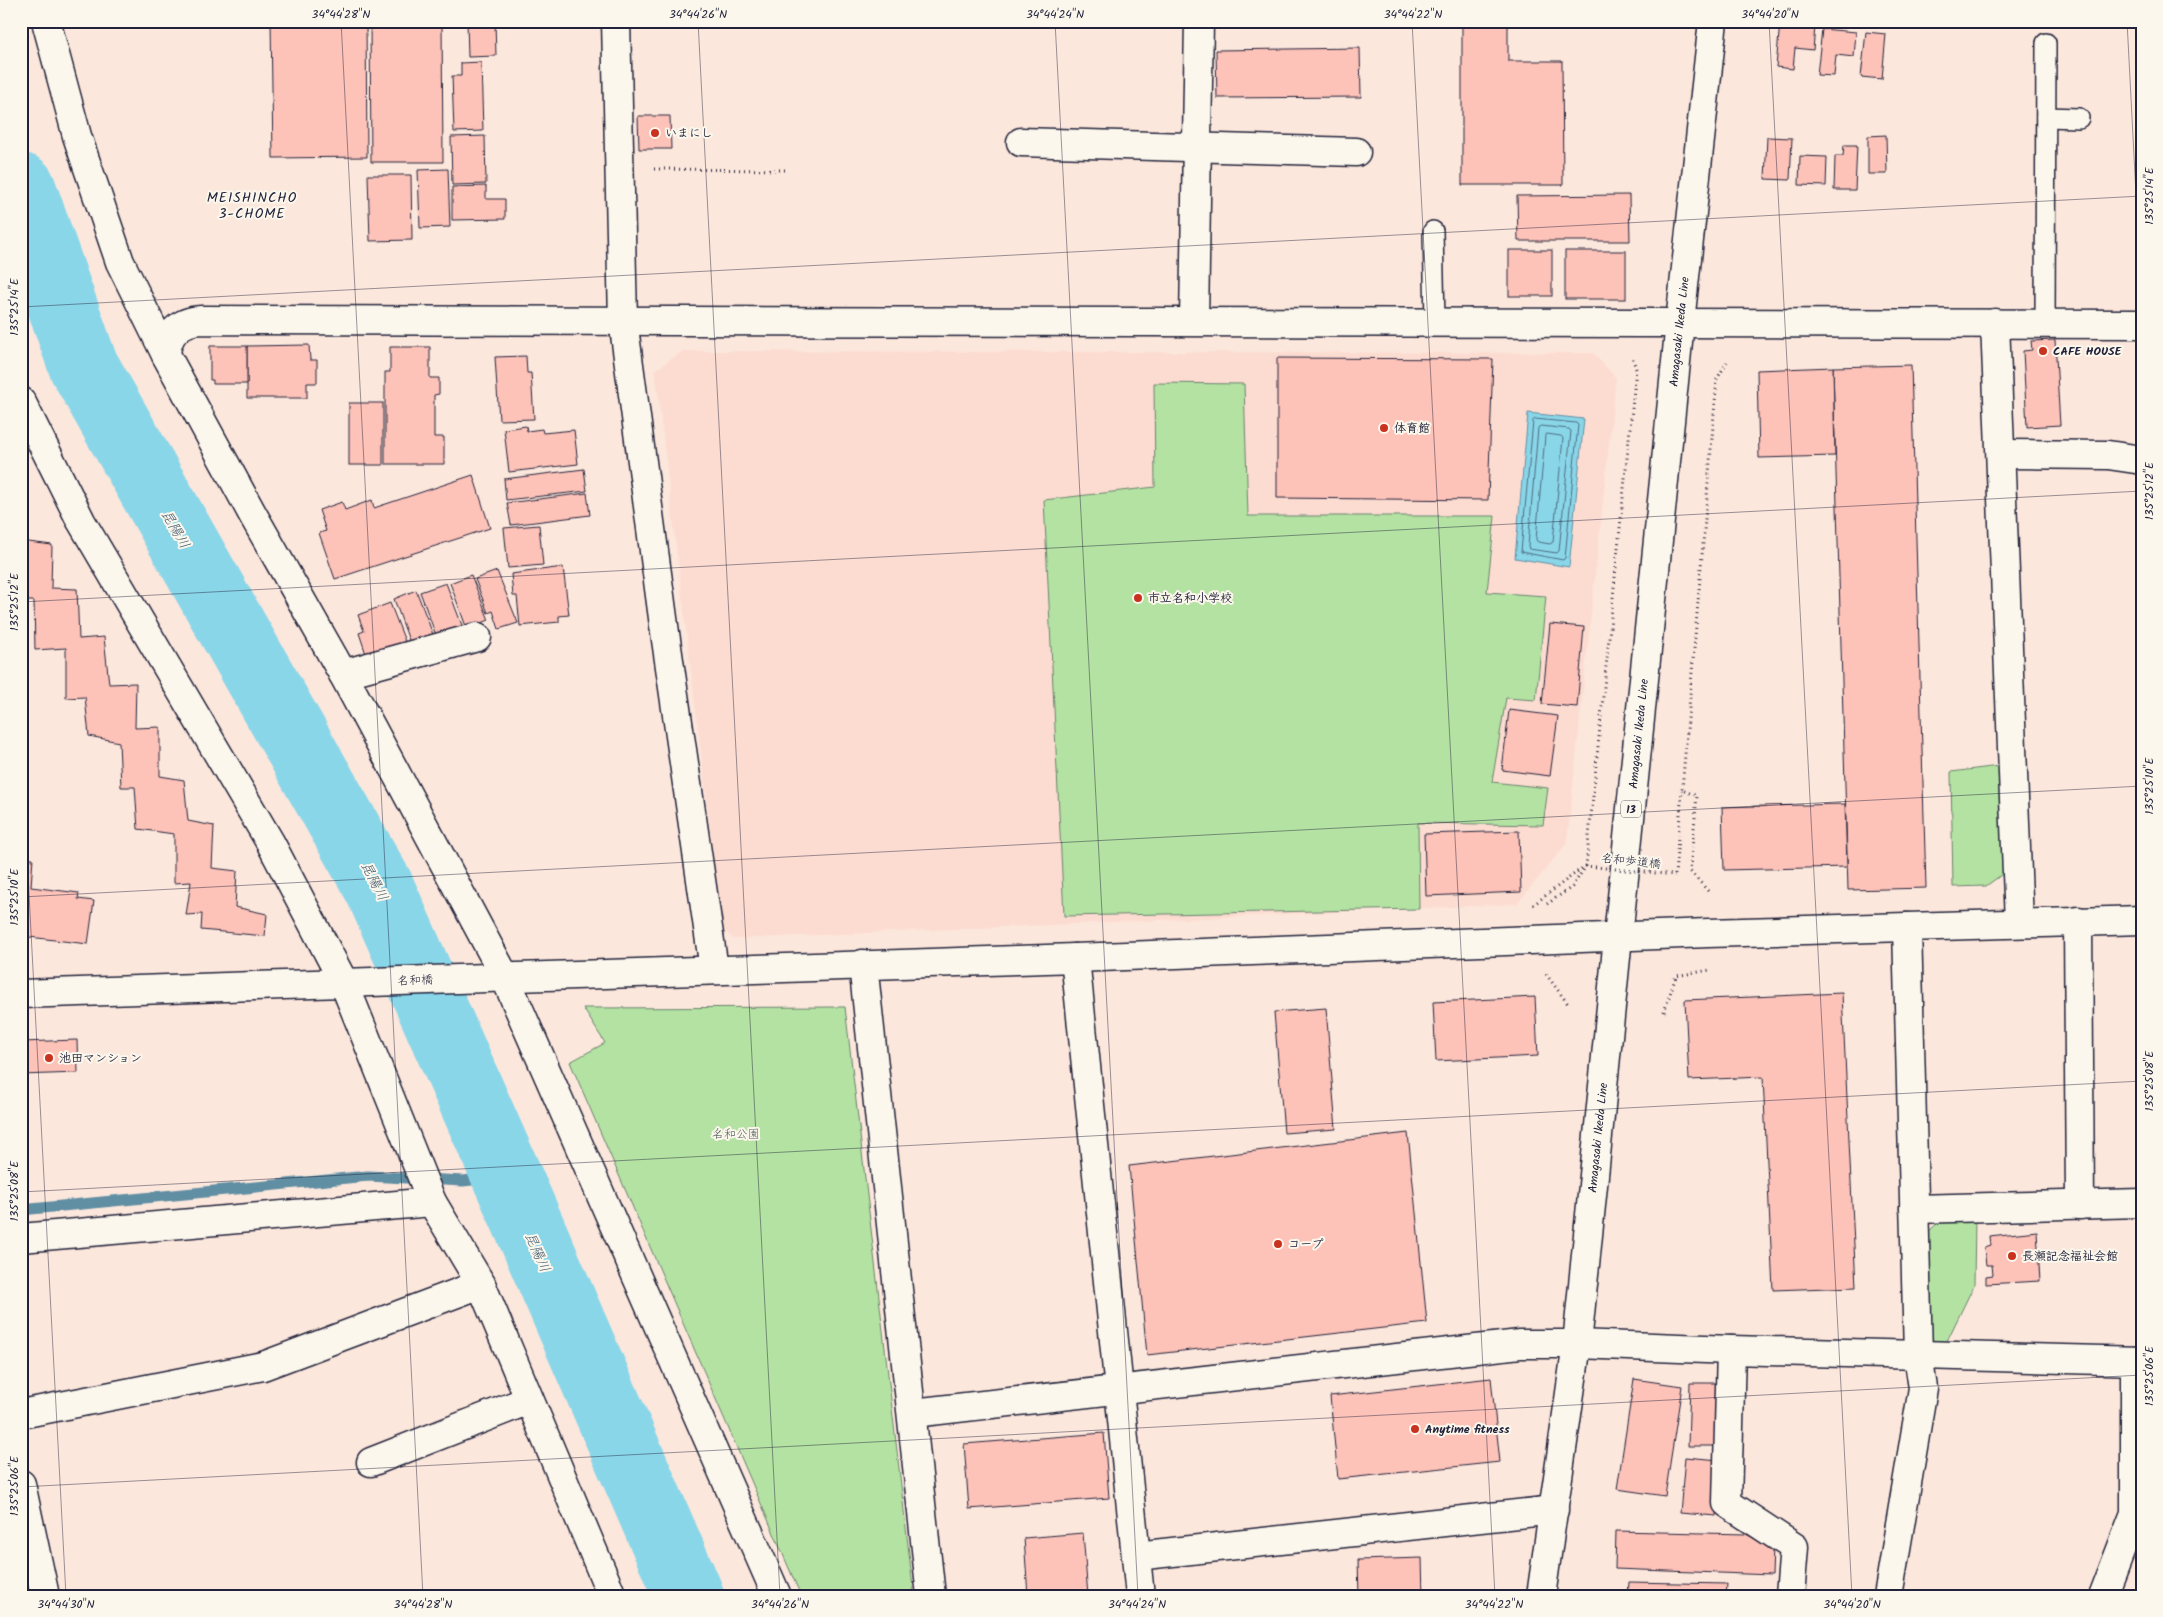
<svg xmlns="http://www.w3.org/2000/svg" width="2163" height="1617" viewBox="0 0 2163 1617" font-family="Kalam,'Klee One',sans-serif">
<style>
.built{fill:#fcdcd1}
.green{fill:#b3e2a2;stroke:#6a826e}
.water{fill:#8ad6e9;stroke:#608ea3}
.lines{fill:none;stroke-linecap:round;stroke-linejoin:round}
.shore{stroke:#4c6a81;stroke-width:1}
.stream{stroke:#608ea3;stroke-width:11}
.river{stroke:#8ad6e9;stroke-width:70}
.building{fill:#fdc2b8;stroke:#22223b}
.lane-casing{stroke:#22223b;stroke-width:22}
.street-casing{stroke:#22223b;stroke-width:31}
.secondary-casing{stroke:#22223b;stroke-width:31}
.primary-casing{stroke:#22223b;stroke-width:31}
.path{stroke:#22223b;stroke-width:3;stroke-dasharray:1 4;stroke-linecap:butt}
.lane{stroke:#fbf7ec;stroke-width:19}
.street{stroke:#fbf7ec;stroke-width:28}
.secondary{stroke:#fbf7ec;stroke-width:28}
.primary{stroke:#fbf7ec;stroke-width:28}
.path-bridge{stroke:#22223b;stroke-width:3;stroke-dasharray:1 4;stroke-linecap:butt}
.ticks{fill:none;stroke:#22223b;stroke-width:1;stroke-opacity:0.45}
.poi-dot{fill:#c8321e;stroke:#fbf7ec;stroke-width:2}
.labels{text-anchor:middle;stroke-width:4;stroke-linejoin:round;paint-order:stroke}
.shield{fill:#fbf7ec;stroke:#636270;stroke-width:1}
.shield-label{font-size:11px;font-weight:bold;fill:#22223b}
.poi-label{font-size:12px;font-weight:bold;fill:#22223b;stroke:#fbf7ec;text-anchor:start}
.street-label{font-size:12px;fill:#22223b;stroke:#fbf7ec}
.park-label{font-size:12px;fill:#4e5c5a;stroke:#fbf7ec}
.neighbourhood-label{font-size:14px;letter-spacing:1px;fill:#22223b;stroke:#fbf7ec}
.water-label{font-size:14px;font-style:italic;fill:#41586f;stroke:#fbf7ec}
.neatline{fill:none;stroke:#22223b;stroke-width:2}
.ticks-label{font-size:12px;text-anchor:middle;fill:#22223b}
</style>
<rect width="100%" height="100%" fill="#fce7dc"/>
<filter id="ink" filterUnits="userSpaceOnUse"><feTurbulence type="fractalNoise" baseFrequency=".02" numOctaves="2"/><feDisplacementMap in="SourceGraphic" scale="10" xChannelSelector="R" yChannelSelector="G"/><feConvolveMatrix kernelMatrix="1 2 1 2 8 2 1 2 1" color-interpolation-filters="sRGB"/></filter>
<g filter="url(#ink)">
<!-- built -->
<polygon class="built" points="683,351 1593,353 1616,378 1567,843 1517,904 734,939 722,930 655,370"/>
<!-- green -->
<g class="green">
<polygon points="1154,383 1244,384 1248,516 1495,516 1487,592 1546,596 1536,700 1506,698 1492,782 1548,788 1543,825 1418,823 1419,909 1064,916 1044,500 1155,487"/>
<polygon points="1999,766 2004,873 1986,886 1953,887 1951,772"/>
<polygon points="845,1007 914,1596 801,1596 570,1062 605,1043 583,1008"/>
<polygon points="1943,1218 1975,1218 1974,1285 1945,1345 1931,1345 1927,1233"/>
</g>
<!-- water -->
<polygon class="water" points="1528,413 1584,419 1569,567 1515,558"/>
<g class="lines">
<!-- shore -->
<g class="shore">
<polygon points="1535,419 1576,423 1578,425 1565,558 1563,560 1521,552 1533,421"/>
<polygon points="1541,426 1569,429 1571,431 1559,551 1557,553 1529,549 1528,546 1538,428"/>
<polygon points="1547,434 1561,436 1563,438 1553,542 1550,544 1538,542 1536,540 1545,436"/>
</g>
<!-- stream -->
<polyline class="stream" points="21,1210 368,1176 463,1181 507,1176"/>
<!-- river -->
<polyline class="river" points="21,188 83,365 379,887 531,1231 689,1596"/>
</g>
<!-- building -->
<g class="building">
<polygon points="271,21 366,21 367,157 273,158"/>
<polygon points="370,21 442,21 443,162 371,162"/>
<polygon points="467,21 495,21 496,56 468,57"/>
<polygon points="1462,21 1508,21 1508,61 1562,61 1563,185 1462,185"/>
<polygon points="1825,21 1887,21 1887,24 1826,27"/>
<polygon points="1780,22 1815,26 1813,50 1795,48 1793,69 1776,67"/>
<polygon points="1822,29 1856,32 1854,57 1836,55 1834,76 1817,75"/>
<polygon points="1866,32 1886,34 1882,79 1861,77"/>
<polygon points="1360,48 1361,97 1217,98 1216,50"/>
<polygon points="481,62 483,131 454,132 452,76 461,76 461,63"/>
<polygon points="638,116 670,116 671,149 639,149"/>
<polygon points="1886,135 1887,174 1868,174 1868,136"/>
<polygon points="485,136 486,184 452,185 451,137"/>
<polygon points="1767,137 1792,138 1790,180 1765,179"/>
<polygon points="1844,145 1857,145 1855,190 1834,190 1835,156 1843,156"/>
<polygon points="1800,156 1827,157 1826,186 1799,185"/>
<polygon points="448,169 450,227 420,228 418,170"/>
<polygon points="368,175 411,175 412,240 370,241"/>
<polygon points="486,186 486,199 505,199 505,219 452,220 452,187"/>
<polygon points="1629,195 1630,241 1518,241 1517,196"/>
<rect x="1509" y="250" width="43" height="46"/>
<rect x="1565" y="251" width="61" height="48"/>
<polygon points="2055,340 2060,425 2027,427 2023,351 2032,350 2031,341"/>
<polygon points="309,345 310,360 317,360 317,383 307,383 307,398 247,398 247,346"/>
<polygon points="210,346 247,346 247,384 213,384 213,380 210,380"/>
<polygon points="390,347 430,347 430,378 439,378 439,394 434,395 434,437 444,437 444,464 385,464 385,372 390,372"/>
<polygon points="526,356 527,373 531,373 534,419 499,420 495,357"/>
<polygon points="1277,358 1493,359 1488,500 1277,498"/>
<polygon points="1911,365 1926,888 1848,890 1833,367"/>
<polygon points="1833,367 1835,456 1759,458 1757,370"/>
<rect x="349" y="403" width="34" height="62"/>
<polygon points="526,426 527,431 542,429 543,433 574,430 578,464 509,472 504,429"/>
<polygon points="584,469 587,491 506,500 504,479"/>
<polygon points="473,475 490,528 335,579 319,533 326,531 319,510 342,502 345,510 372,500 374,508"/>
<polygon points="587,493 590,515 511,525 507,503"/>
<polygon points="539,525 543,565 508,568 504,528"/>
<polygon points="21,541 52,545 51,588 77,589 79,639 104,637 109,684 136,683 135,728 160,727 160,776 184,780 188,821 214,826 212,868 237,871 235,907 267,914 265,936 201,930 202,914 186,915 191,882 174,883 174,834 138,829 135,787 121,787 119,742 89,736 85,697 66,698 66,648 35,650 34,601 21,601"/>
<polygon points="563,567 569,615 559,616 559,622 520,626 517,596 513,596 511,574"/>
<polygon points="497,571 518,623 499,629 493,611 488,613 475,579"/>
<polygon points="471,575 489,620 467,629 450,583"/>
<polygon points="446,583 463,628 437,638 420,592"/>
<polygon points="416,590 434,637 411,646 394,599"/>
<polygon points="390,603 408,649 368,660 359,633 364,631 358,615"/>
<polygon points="1550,624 1584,627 1577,707 1542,704"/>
<polygon points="1509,710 1558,716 1550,776 1502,770"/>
<polygon points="1845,804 1847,867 1724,870 1722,807"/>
<polygon points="1519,831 1521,892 1426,896 1424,834"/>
<polygon points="21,840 28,841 26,858 33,858 31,887 79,893 78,899 94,901 88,944 21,936"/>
<polygon points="1842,993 1856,1287 1773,1290 1763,1077 1689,1080 1685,1000"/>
<polygon points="1535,997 1538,1056 1436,1061 1433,1002"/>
<polygon points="1326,1008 1336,1129 1284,1133 1274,1012"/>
<polygon points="77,1040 78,1073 21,1075 21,1042"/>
<polygon points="1408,1133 1427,1323 1147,1355 1129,1166"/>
<polygon points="2037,1231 2040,1281 1986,1284 1986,1276 1993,1275 1992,1265 1986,1265 1984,1248 1990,1246 1989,1236"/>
<polygon points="1491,1378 1500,1462 1338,1479 1330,1396"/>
<polygon points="1634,1379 1682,1386 1665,1496 1617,1489"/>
<polygon points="1690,1383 1718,1383 1716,1446 1688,1446"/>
<polygon points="1104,1433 1109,1498 969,1509 964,1444"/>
<polygon points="1685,1457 1720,1460 1716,1516 1680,1513"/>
<polygon points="1616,1531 1746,1534 1773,1548 1772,1575 1615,1569"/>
<polygon points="1083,1533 1088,1596 1028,1596 1024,1538"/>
<polygon points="1422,1558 1423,1596 1359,1596 1358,1560"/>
<polygon points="1629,1582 1727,1584 1726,1596 1628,1596"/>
</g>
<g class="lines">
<!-- lane casing -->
<g class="lane-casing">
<g id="lane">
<polyline points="2046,117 2079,118"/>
<polyline points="1433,231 1435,321"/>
<polyline points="2045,323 2046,43"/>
</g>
</g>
<!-- street casing -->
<g class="street-casing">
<g id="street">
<polyline points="46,21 77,136 120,262 166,355 253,515 343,674 505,977 777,1596"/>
<polyline points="616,21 623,320 665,633 714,969"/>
<polyline points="1021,142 1356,152"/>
<polyline points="1194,321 1199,21"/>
<polyline points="1995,323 2019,923"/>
<path d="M166,355C167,333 180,321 201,320L2142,324"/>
<polyline points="21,401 81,521 270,842 344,983 432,1202 481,1284 612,1596"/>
<polyline points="2001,454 2108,455 2142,460"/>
<polyline points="343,674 477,637"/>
<polyline points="2078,921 2080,1205"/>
<polyline points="1075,958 1140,1596"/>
<polyline points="863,964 931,1596"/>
<polyline points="1914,1209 2142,1203"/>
<polyline points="21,1238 432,1202"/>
<polyline points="1731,1350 1727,1503 1794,1547 1790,1596"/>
<polyline points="913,1413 1520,1344 1577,1344 1731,1350 2142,1361"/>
<polyline points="21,1414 263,1366 481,1284"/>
<polyline points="371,1462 529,1400"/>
<polyline points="21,1484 45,1596"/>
<polyline points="1136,1556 1554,1510"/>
<polyline points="1888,1596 1923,1388 1918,1355 1907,927"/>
<polyline points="2103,1596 2135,1513 2135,1361"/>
</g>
</g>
<!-- secondary casing -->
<g class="secondary-casing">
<polyline id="secondary" points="21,994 1075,958 1708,933 2142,920"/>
</g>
<!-- primary casing -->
<g class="primary-casing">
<g id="primary">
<path id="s1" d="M1541,1596L1577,1344L1680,322L1713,21"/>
</g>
</g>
<!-- path -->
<g class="path">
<polyline points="654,169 786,170"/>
<polyline points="1675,875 1682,790"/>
<polyline points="1708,891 1690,871 1697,796 1682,790 1717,379 1727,362"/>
<polyline points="1547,904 1572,887 1586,866 1636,369 1632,356"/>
<polyline points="1533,905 1585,866"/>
<polyline points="1546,974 1568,1004"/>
<polyline points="1664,1012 1676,976 1710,970"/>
</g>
<!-- lane -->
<use href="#lane" class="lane"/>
<!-- street -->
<use href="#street" class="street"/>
<!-- secondary -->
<use href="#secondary" class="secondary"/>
<!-- primary -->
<use href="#primary" class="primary"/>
<!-- path-bridge -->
<polyline class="path-bridge" points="1585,866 1675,875"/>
</g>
</g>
<!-- ticks -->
<path class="ticks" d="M341,21L423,1596M698,21L780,1596M1055,21L1138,1596M1412,21L1495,1596M1769,21L1852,1596M2127,21L2142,310M21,307L2142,196M21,602L2142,491M21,742L66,1596M21,897L2142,786M21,1192L2142,1081M21,1487L2142,1375"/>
<!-- markers -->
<g class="poi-dot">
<circle cx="655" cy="133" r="5"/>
<circle cx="2043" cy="351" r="5"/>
<circle cx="1384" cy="428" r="5"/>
<circle cx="1138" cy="598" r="5"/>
<circle cx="49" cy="1058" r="5"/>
<circle cx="1278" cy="1244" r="5"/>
<circle cx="2012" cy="1256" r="5"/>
<circle cx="1415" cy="1429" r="5"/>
</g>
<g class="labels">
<!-- shield labels -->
<rect class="shield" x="1621" y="800.5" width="20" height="17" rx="4"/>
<g class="shield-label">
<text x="1631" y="813">13</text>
</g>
<!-- poi labels -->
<g class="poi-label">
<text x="665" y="137">いまにし</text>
<text x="2053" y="355">CAFE HOUSE</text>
<text x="1394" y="432">体育館</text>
<text x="1148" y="602">市立名和小学校</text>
<text x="59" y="1062">池田マンション</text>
<text x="1288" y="1248">コープ</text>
<text x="2022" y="1260">長瀬記念福祉会館</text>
<text x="1425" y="1433">Anytime fitness</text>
</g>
<!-- street labels -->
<g class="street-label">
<text dy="4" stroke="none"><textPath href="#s1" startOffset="1272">Amagasaki Ikeda Line</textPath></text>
<text dy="4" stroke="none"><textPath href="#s1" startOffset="868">Amagasaki Ikeda Line</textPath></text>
<text transform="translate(1631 861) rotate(6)" y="4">名和歩道橋</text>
<text transform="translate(415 980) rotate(-2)" y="4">名和橋</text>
<text dy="4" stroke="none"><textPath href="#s1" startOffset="462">Amagasaki Ikeda Line</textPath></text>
</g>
<!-- park labels -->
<g class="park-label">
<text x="736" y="1138">名和公園</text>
</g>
<!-- neighbourhood labels -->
<g class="neighbourhood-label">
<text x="252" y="202">MEISHINCHO<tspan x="252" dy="16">3-CHOME</tspan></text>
</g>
<!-- water labels -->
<g class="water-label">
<text transform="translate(176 529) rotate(60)" y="5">昆陽川</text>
<text transform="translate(375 881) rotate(63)" y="5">昆陽川</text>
<text transform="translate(538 1252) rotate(66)" y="5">昆陽川</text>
</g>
</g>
<!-- margin -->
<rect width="2163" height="1617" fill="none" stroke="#fbf7ec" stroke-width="55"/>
<rect x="28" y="28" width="2108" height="1562" class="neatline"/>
<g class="ticks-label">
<text x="341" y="18">34°44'28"N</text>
<text x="698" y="18">34°44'26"N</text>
<text x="1055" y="18">34°44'24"N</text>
<text x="1413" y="18">34°44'22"N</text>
<text x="1770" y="18">34°44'20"N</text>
<text transform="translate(2149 196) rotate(-90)" y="4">135°25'14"E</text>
<text transform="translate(14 307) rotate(-90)" y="4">135°25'14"E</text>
<text transform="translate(2149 491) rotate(-90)" y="4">135°25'12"E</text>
<text transform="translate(14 602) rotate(-90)" y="4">135°25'12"E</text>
<text transform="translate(2149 786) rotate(-90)" y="4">135°25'10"E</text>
<text transform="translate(14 897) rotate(-90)" y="4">135°25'10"E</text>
<text transform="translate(2149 1081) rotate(-90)" y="4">135°25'08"E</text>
<text transform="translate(14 1191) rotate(-90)" y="4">135°25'08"E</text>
<text transform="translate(2149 1376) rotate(-90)" y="4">135°25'06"E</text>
<text transform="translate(14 1486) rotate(-90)" y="4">135°25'06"E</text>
<text x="66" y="1608">34°44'30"N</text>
<text x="423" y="1608">34°44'28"N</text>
<text x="780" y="1608">34°44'26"N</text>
<text x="1137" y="1608">34°44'24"N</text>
<text x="1494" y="1608">34°44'22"N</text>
<text x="1852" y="1608">34°44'20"N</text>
</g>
</svg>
